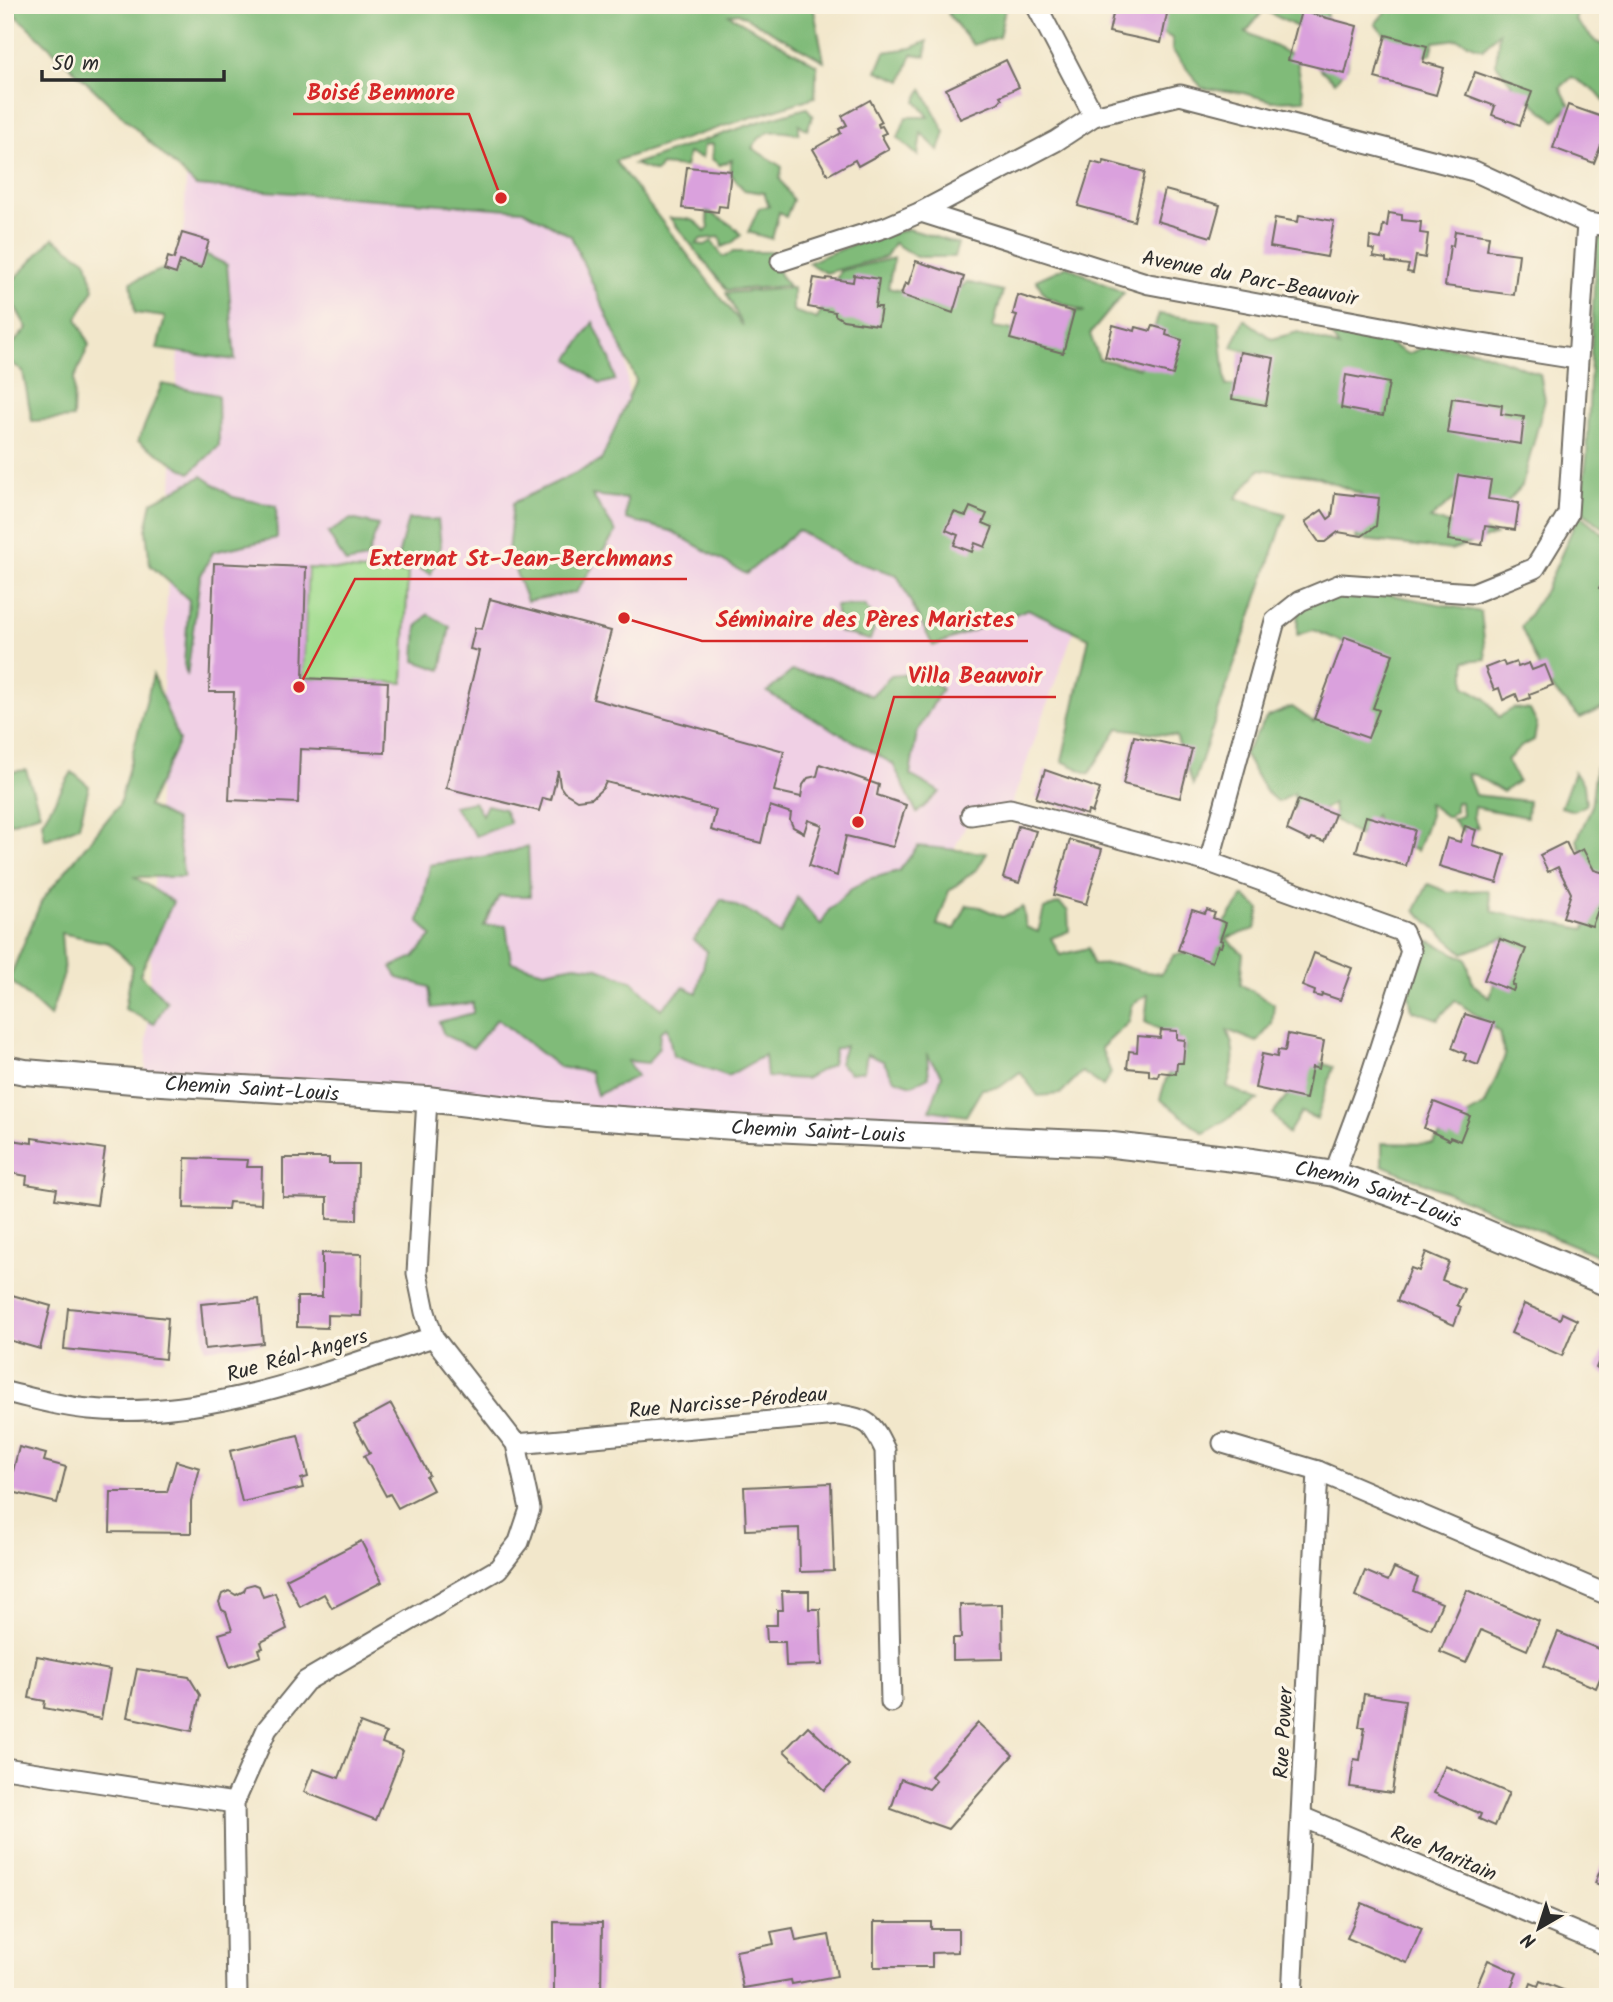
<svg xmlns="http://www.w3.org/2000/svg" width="1613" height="2002" viewBox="0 0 1613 2002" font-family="Kalam,sans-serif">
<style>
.built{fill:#f0d0e5}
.green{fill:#a0db8e;stroke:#66835c;stroke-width:2}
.forest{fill:#80bb79;stroke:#567352;stroke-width:2}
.building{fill:#daa1dd}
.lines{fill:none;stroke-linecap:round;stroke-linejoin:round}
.minor-casing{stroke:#716d63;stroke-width:23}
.tertiary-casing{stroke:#716d63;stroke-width:28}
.minor{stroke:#fff;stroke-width:19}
.tertiary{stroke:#fff;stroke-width:24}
.labels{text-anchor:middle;stroke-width:7;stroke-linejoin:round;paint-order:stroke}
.street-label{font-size:21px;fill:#2b2b2b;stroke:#fcf5e5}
.leader{fill:none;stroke:#d62828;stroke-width:2.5}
.callout-dot{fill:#d62828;stroke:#fcf5e5;stroke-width:2.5}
.callout-label{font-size:23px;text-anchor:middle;font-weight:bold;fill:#d62828;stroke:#fcf5e5;stroke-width:7;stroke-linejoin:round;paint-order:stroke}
</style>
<rect width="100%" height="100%" fill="#fcf5e5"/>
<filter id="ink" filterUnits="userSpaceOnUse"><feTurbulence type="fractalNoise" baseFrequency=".0143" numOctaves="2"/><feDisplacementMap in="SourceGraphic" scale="14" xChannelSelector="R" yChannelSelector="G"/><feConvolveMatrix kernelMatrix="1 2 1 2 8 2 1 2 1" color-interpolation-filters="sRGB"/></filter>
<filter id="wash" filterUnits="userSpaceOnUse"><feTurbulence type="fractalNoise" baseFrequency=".00686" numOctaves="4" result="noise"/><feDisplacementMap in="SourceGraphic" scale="28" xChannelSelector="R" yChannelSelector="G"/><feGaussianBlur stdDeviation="1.57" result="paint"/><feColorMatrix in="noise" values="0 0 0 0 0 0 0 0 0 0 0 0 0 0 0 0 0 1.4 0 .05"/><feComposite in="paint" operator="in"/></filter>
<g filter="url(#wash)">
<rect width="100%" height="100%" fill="#f2e7cb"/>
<!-- built -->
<polygon class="built" points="188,136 616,181 630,429 1091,596 1070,641 1010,809 971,816 944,868 924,943 987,960 946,1137 145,1082"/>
<!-- green -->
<polygon class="green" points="308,568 408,573 403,683 303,678"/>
<!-- forest -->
<g class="forest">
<polygon points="5,5 813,5 824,61 738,13 729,15 817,65 815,97 615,161 743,326 726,293 793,288 793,311 817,319 840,271 894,258 888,288 946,301 967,282 1003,291 993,327 1035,333 1036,311 1085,312 1046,297 1036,280 1067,266 1124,293 1090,334 1099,359 1140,368 1159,314 1219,322 1226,386 1254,383 1259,355 1232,347 1244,319 1272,339 1298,332 1339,347 1321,321 1381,339 1408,354 1428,345 1478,351 1540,374 1545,400 1522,486 1500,510 1465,490 1430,519 1495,535 1451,550 1356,539 1361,494 1318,477 1260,469 1236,498 1286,514 1193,785 1176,736 1118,728 1089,774 1062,761 1089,638 1028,609 933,646 897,575 847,559 798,530 746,574 671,531 626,519 627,499 592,495 616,532 576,592 527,601 508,552 513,503 601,461 636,380 571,236 523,210 196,186"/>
<polygon points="956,5 1006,5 999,37 973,45 948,14"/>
<polygon points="1143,5 1323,5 1327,15 1325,23 1349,32 1348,66 1335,82 1318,67 1299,28 1264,10 1246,32 1296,57 1305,100 1272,101 1243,93 1202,88 1172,50 1172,38 1151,27"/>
<polygon points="1391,5 1579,5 1575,20 1596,42 1608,47 1608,105 1597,92 1572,77 1560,88 1570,105 1555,121 1514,87 1496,64 1499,32 1483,49 1458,39 1434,42 1431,54 1411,61 1375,24"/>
<polygon points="927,41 926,56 912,54 902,81 877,71 885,52 912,48"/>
<polygon points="922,89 945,132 939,151 921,133 918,156 898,138 906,117 929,117 916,101"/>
<path d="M807,108L813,116L807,130L799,124V134C777,131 765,126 752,148L782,167L780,179L793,200L786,217L779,212L772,239L748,232L759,208L769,206L764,193L744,190L729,172L732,160L720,165L712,159L713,144L704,145L702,158L688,153L685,167L661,165L656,172L634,164L761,121Z"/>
<path d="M706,209C719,220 731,221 741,235L732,243L722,247L720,237L701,239L696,244L705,245L712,241L723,257L733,252H772L780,275L789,286L727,290L670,218C686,218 697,218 705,232L709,228Z"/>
<path d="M909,229L958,244L954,257H916L894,243L886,257L826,273L808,263C840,248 874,237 909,229Z"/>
<polygon points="53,238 87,261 94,289 77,318 89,345 74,379 73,418 32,421 23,372 5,357 5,353 27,328 5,289"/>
<polygon points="1596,238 1608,240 1608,531 1580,510 1587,456"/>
<polygon points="203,253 227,265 235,360 157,349 165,317 135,313 131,282"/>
<polygon points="593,322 611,361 615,380 601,384 569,359"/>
<polygon points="162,384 218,395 219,446 190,473 138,441"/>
<polygon points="202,476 233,497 276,506 277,538 213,552 200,577 187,676 184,664 189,600 150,565 146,530 152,502"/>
<polygon points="1579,514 1608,538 1608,706 1580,718 1545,681 1521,627 1547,587"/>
<polygon points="351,519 378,525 367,559 346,563 328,533"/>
<polygon points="408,519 438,520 441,546 431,574 397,560"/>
<polygon points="1351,592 1387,594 1481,612 1486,659 1465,661 1465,687 1485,698 1499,717 1514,708 1530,710 1537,724 1534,740 1522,746 1507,760 1518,781 1503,792 1475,775 1467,774 1475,795 1528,801 1527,817 1474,807 1473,817 1478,827 1464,833 1452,819 1462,816 1461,802 1456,802 1456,811 1447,817 1428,803 1430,815 1417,851 1383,837 1375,815 1359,836 1335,820 1333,804 1315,814 1294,810 1294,793 1278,802 1266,792 1244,754 1267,717 1292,707 1314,722 1320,703 1353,646 1313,630 1297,635 1298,606"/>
<polygon points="864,605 877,621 870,640 839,632 835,606"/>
<polygon points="428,614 450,627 441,670 415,661 417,627"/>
<polygon points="792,671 830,677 871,696 891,676 920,673 942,689 917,732 910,775 940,792 917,813 893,764 767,692"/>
<polygon points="153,675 179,741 148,806 175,820 184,877 135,877 173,902 140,974 167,1002 154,1024 125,1009 132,965 109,943 61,933 64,974 50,1017 9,979 42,900 119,805"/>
<polygon points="1608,762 1608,1260 1382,1165 1382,1143 1433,1144 1446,1128 1485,1105 1505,1056 1499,1032 1455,1000 1438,1019 1412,1010 1405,975 1430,941 1466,959 1473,984 1490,998 1506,937 1463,953 1415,910 1428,884 1448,892 1488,890 1493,912 1585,929 1595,887 1577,840 1591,808 1596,767"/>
<polygon points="26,770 40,813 5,825 5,787 10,772"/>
<polygon points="72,772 89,786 79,826 45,840 42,822"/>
<polygon points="1574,772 1584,785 1586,805 1574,811 1561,807"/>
<polygon points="474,802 482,815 487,805 504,809 510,823 476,836 453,806"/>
<path d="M528,846L530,896H499L484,926L506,925L511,962L544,971L575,965L598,968L632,981L661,1009L684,987L697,993L707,951L693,940L707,923L721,899L756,915L780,935L797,897L821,925L828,911L850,890L868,879L899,871L918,846L987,853L978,868L949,891L937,925L955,929L967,905L980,907L1002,917L1023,907L1026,927L1038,932L1044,909L1059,903L1068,911L1069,931L1051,938L1060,955L1088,948L1093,965L1117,964L1140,971L1161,974L1174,955L1193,952L1221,928L1244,896L1260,909L1255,929L1226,938L1243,954L1240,984L1274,1004L1272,1024L1257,1042L1227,1030C1237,1054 1234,1063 1227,1087L1258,1100L1204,1133L1160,1099L1166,1079L1186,1047L1177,1038L1145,1022L1148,994L1132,1005L1129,1022L1101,1048L1111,1073L1103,1086L1082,1072L1060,1094L1038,1096L1020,1072L1000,1087L982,1089L966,1116L930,1110L942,1075L927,1055L929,1077L912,1085L894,1079L883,1061L867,1054L864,1071L850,1073L839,1063L845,1046L835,1049L832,1064L805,1079L767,1077L765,1055L728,1076L673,1056L667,1027L660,1032L659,1047L648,1063L627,1061L637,1076L597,1095L590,1072L559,1067L497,1019L473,1048L444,1035L439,1022L473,1013V1003L432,1008L429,987L398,978L391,967L414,957L432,936L419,922L430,865L507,853Z"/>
<polygon points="1305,1057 1333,1067 1317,1119 1301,1112 1288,1134 1273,1114 1287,1096"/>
</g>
<g id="blocks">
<!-- building -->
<g class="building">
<polygon points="1115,5 1166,5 1165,9 1168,9 1161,43 1109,32"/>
<polygon points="1301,11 1357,26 1345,74 1288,60"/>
<polygon points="1386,35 1427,46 1423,62 1444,68 1436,95 1375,78"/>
<polygon points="1006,60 1019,87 1000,96 1002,99 998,103 960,119 946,89"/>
<polygon points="1475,72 1532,92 1520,125 1492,115 1495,106 1466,95"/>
<polygon points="870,100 882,122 878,124 879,127 882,126 886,133 881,135 889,149 858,166 855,160 828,175 813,149 841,133 839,129 847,125 842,116"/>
<polygon points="1568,105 1608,119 1608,148 1601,145 1594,163 1553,148"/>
<polygon points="1104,161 1145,172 1134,221 1078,206 1092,162 1103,165"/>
<polygon points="687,167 731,171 727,207 719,206 718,212 682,208"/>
<polygon points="1165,190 1220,205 1211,237 1157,221"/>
<polygon points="1389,213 1402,215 1402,220 1421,222 1420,233 1428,234 1425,258 1416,256 1413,273 1407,272 1409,265 1386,262 1386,259 1373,257 1375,250 1369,249 1370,237 1381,239 1383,225 1387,226"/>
<polygon points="1299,215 1334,221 1327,257 1270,247 1275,218 1298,222"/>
<polygon points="1455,231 1489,236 1487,250 1519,254 1514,295 1445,286 1450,245 1453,246"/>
<polygon points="182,233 209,241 201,268 180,261 176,274 164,270 168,257 174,259"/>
<polygon points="916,261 964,277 953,313 901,295 905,283 908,285"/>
<polygon points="854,275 879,279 875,307 881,307 878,325 843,320 835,315 835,312 808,307 814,278 826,280 827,278 853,282"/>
<polygon points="1018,295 1074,312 1063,353 1010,339 1017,315 1013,314"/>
<polygon points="1113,325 1135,331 1136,327 1151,331 1153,326 1167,330 1166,335 1182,340 1173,375 1105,357"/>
<polygon points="1240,352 1274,358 1266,405 1232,399"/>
<polygon points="1346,375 1389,383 1383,416 1341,408"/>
<polygon points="1452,398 1502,405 1501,414 1524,417 1521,444 1447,433"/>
<polygon points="1458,475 1491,480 1488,499 1519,503 1515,530 1485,526 1482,545 1448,540"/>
<polygon points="1335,493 1379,498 1376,526 1362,536 1338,532 1325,542 1319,542 1305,522 1322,510 1328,519 1332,516"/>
<polygon points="970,507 987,514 983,523 993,527 985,547 975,543 972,552 954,545 958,535 946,530 954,512 966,516"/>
<polygon points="214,563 306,567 303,678 388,682 385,753 300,749 298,803 229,800 234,692 209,692"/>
<polygon points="1608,573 1608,594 1599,588"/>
<polygon points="490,599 611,631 593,699 784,751 774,791 801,797 803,785 808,778 817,776 820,764 879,785 877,795 906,805 893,847 846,836 837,876 809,866 822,825 808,820 804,833 793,827 790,820 791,813 770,806 761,843 711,830 716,810 606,782 603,788 592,798 577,800 564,792 560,786 558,771 551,800 543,798 539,811 446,788 479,651 470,649 475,628 482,629"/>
<polygon points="1345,637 1393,654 1373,708 1379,710 1368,738 1314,719"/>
<polygon points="1503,661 1505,666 1516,662 1518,667 1529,663 1532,670 1545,665 1553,685 1529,694 1530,698 1519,702 1516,694 1503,700 1499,688 1494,690 1485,668"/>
<polygon points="1134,736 1192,749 1180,798 1123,784"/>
<polygon points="1045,770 1100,789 1092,813 1088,811 1087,815 1036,798"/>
<polygon points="1298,800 1335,814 1324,842 1312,838 1310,841 1287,830"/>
<polygon points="1366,816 1415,830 1406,866 1356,852"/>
<polygon points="1018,826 1036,831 1019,883 1003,878"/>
<polygon points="1465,826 1476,830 1472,845 1505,855 1497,883 1439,866 1447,838 1460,842"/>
<polygon points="1070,840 1102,849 1086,904 1054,895"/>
<polygon points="1566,842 1572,855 1583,849 1594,870 1608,874 1608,883 1592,926 1563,917 1571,893 1558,867 1548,872 1540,855"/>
<polygon points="1192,910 1205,914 1207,910 1215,913 1213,918 1226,923 1220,940 1223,941 1221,947 1218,946 1212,962 1178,950"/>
<polygon points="1500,939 1526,949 1512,985 1515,986 1513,991 1484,980"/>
<polygon points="1314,953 1352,968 1340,1000 1322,994 1321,997 1314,995 1315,991 1302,986"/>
<polygon points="1465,1014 1494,1023 1478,1065 1464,1060 1466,1054 1452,1048"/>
<polygon points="1161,1030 1177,1031 1177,1039 1185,1040 1183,1063 1177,1063 1176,1074 1159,1072 1158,1077 1149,1076 1149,1070 1127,1068 1129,1051 1137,1052 1138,1036 1160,1038"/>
<polygon points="1288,1034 1324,1041 1319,1069 1312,1067 1306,1099 1255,1088 1262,1054 1277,1057 1278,1050 1285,1051"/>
<polygon points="1434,1102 1470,1116 1460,1141 1450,1137 1449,1140 1424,1128"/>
<polygon points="32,1138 105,1149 97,1205 55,1199 57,1189 26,1184 27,1176 5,1172 5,1139 32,1143"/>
<polygon points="185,1158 248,1160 247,1167 262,1167 261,1204 229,1202 228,1209 184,1208"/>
<polygon points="283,1158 329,1158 329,1164 358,1164 357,1220 327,1219 327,1198 283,1197"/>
<polygon points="1426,1252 1449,1262 1442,1280 1464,1289 1457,1305 1461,1307 1454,1325 1397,1301 1411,1268 1419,1271"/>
<polygon points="322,1253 362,1254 361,1316 327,1315 327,1328 297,1327 297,1297 322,1297"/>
<polygon points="5,1293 51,1306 40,1349 5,1339"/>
<polygon points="259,1299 263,1343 205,1349 201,1304"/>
<polygon points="1524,1304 1560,1319 1562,1313 1577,1320 1562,1356 1511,1333"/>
<polygon points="68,1308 168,1318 165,1359 64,1349"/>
<polygon points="1608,1339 1608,1377 1596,1368"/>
<polygon points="391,1404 429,1475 426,1477 433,1490 398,1508 390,1494 386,1496 364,1456 370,1453 354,1424"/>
<polygon points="298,1435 308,1477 301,1479 303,1488 242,1502 230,1451"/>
<polygon points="19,1447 46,1454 44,1461 66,1467 57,1503 8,1491"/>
<polygon points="176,1461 200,1468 191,1501 191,1533 110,1532 111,1492 167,1492"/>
<polygon points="831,1483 834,1571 800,1572 799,1528 746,1530 744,1487"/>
<polygon points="361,1541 382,1582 332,1608 324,1594 300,1607 286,1579"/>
<polygon points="1394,1568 1418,1578 1413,1591 1442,1603 1431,1629 1355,1596 1365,1571 1388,1581"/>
<polygon points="254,1584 259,1586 263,1597 275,1593 287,1629 261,1642 263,1648 259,1649 261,1656 230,1667 219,1634 232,1630 226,1612 222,1610 219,1602 222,1594 229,1591 236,1595 244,1591 246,1586"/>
<polygon points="1467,1590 1539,1621 1527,1650 1481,1630 1466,1663 1440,1652"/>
<polygon points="782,1591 809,1591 809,1609 820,1609 822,1665 786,1666 785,1642 767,1642 766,1625 777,1625 777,1610 783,1610"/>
<polygon points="1002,1604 1003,1659 953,1660 953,1638 961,1638 960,1605"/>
<polygon points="1558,1632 1608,1653 1608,1659 1596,1688 1544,1666"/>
<polygon points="37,1656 110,1670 101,1719 44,1708 45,1701 29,1698"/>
<polygon points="137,1669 189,1677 200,1695 192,1731 127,1717"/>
<polygon points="1364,1694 1405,1700 1392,1793 1350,1787 1354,1759 1360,1760 1365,1727 1359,1727"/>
<polygon points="360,1723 386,1733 382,1743 403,1751 376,1820 304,1792 313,1769 339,1778"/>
<polygon points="978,1723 1013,1755 948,1829 891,1809 901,1779 929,1789 936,1781 931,1776"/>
<polygon points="808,1726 849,1765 824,1790 784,1751"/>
<polygon points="1445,1766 1509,1793 1495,1826 1479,1819 1481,1814 1434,1793"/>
<polygon points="1608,1851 1608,1888 1595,1883"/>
<polygon points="1362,1903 1422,1928 1407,1963 1347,1938"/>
<polygon points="554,1922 602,1923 601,1997 554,1997"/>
<polygon points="874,1922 931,1922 931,1929 958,1929 958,1952 932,1953 932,1967 874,1967"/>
<polygon points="793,1928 796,1941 829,1935 837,1976 792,1984 791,1980 743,1988 736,1951 774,1944 771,1932"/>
<polygon points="1488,1960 1517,1973 1507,1997 1472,1997"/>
<polygon points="1540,1981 1576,1995 1575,1997 1526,1997 1531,1983 1538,1986"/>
</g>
</g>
</g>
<g filter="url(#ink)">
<use href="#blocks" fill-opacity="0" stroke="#716d63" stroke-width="2"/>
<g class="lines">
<!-- minor casing -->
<g class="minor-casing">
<g id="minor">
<polyline points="1036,5 1094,116"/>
<polyline points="921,212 1149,284 1437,337 1577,359"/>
<polyline points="781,261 886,227 921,212 1056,141 1094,116 1180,95 1474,171 1587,223 1608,226"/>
<polyline points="971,815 1010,809 1209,862 1403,932 1411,951 1372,1072 1334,1174"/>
<polyline points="1209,862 1275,621 1300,601 1341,584 1473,593 1535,568 1568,514 1587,223"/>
<path d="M5,1392C33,1398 61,1407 89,1409C209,1420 322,1373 433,1337"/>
<polyline points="1223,1443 1318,1471 1608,1595"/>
<path d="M516,1444L838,1415C869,1419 872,1423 885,1450L891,1702"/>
<polyline points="5,1768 234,1803"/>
<polyline points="1302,1817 1608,1946"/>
<polyline points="237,1997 234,1803 267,1729 306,1681 498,1569 519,1542 530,1509 516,1444 433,1337 425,1312 417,1273 427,1099"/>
<polyline points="1292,1997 1318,1471"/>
</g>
</g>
<!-- tertiary casing -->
<g class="tertiary-casing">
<g id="tertiary">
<path id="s1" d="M5,1068L25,1072L145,1082L427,1099L550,1114L748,1128L1104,1144L1252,1161L1334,1174L1417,1203L1608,1284"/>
</g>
</g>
<!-- minor -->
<use href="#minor" class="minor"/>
<!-- tertiary -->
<use href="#tertiary" class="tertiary"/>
</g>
</g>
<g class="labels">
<!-- street labels -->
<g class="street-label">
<text transform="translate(1250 278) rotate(11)" y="7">Avenue du Parc-Beauvoir</text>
<text dy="7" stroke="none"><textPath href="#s1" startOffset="248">Chemin Saint-Louis</textPath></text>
<text dy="7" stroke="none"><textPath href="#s1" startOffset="816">Chemin Saint-Louis</textPath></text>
<text dy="7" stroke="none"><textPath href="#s1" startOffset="1382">Chemin Saint-Louis</textPath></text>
<text transform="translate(297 1355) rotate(-16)" y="7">Rue Réal-Angers</text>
<text transform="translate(728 1402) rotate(-5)" y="7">Rue Narcisse-Pérodeau</text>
<text transform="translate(1283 1733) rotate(-87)" y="7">Rue Power</text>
<text transform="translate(1444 1853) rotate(23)" y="7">Rue Maritain</text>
</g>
</g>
<!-- callouts -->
<path class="leader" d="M501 198L469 114H293M299 687L355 579H687M624 618L702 641H1028M858 822L894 697H1056"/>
<g class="callout-dot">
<circle cx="501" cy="198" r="7"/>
<circle cx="299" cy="687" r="7"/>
<circle cx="624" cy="618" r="7"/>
<circle cx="858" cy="822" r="7"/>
</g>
<g class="callout-label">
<text x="381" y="100">Boisé Benmore</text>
<text x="521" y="566">Externat St-Jean-Berchmans</text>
<text x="865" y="627">Séminaire des Pères Maristes</text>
<text x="975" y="683">Villa Beauvoir</text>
</g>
<!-- margin -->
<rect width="1613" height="2002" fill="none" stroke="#fcf5e5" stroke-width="28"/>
<!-- north arrow -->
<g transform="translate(1539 1928) rotate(219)" stroke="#fcf5e5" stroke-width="5" paint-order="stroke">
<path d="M0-5L12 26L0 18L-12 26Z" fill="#2b2b2b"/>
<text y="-10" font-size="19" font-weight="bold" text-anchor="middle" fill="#2b2b2b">N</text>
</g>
<!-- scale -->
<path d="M42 70v10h182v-10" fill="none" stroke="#2b2b2b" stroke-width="3.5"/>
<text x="52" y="70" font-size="21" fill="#2b2b2b" stroke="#fcf5e5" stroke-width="5" paint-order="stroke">50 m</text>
</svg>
